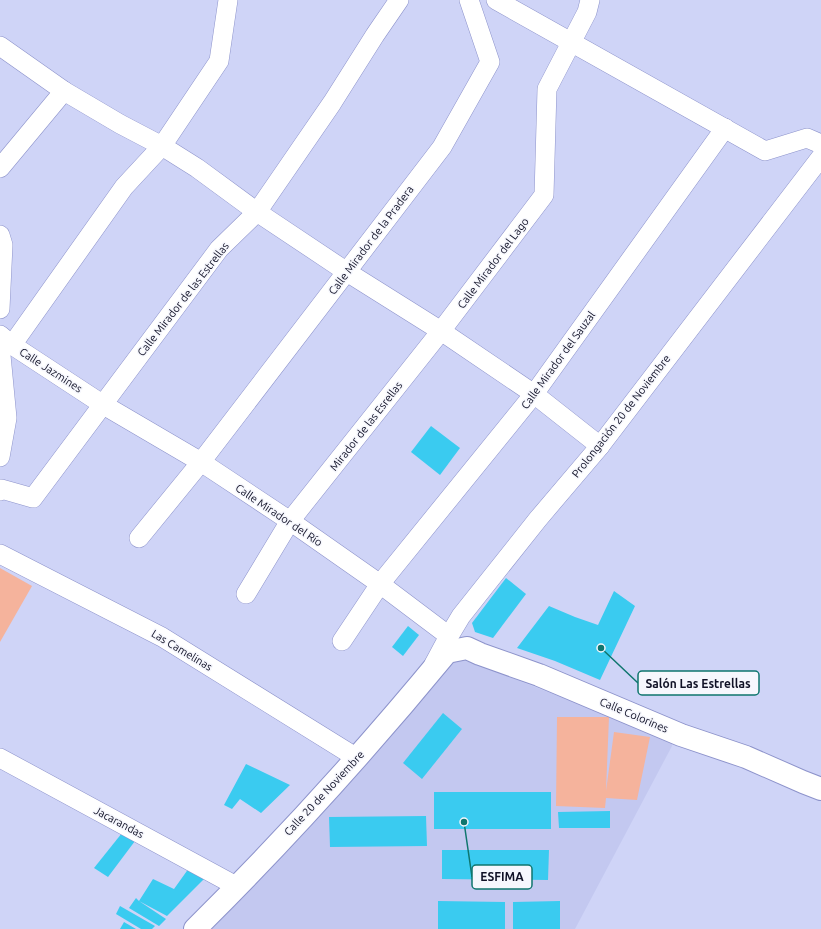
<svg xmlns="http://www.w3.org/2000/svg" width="821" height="929" viewBox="0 0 821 929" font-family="Ubuntu,sans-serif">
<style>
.built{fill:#c3c8f0}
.green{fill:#f5b39c}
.building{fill:#3acbf0}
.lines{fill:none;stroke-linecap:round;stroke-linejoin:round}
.street-casing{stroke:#8d93cb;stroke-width:20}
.secondary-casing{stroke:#8d93cb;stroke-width:24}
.street{stroke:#fff;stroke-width:19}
.secondary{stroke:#fff;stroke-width:22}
.labels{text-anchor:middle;stroke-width:3;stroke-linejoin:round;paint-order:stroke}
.street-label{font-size:11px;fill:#101126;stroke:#f6f7fd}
.leader{fill:none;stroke:#0f766e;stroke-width:1.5}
.callout-dot{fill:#0f766e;stroke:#f6f7fd;stroke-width:1.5}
.callout{fill:#f6f7fd;stroke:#0f766e;stroke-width:1.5}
.callout-label{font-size:12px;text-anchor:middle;font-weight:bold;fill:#101126}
</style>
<rect width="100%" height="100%" fill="#cfd4f7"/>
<!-- built -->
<polygon class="built" points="457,661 465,661 473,663 669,739 672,742 672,746 575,929 199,929 448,665"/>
<!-- green -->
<g class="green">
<polygon points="0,568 32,586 0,642"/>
<polygon points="557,717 609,717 606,791 614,732 650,737 637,800 606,798 605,808 556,806"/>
</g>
<!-- building -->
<g class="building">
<polygon points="431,426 460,448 440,475 411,452"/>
<polygon points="506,578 526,594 493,638 475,632 472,623"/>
<polygon points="614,591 635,606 600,680 555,661 517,648 549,606 575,617 598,625"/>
<polygon points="408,626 419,635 403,656 392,647"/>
<polygon points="443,713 462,729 422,779 403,763"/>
<polygon points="246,764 290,785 261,813 240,799 232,809 224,805"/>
<rect x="434" y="792" width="117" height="37"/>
<polygon points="610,811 610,828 559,828 558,812"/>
<polygon points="426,816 427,846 330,847 329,817"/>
<polygon points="122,833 135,841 108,877 94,868"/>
<polygon points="442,850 549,850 548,880 442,879"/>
<polygon points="189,868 205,878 167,916 139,901 166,919 159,926 129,908 136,898 139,901 153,879 174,889"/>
<polygon points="438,901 505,902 505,929 438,929"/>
<polygon points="560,901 560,929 513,929 513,902"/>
<polygon points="120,906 155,926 152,929 141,929 116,914"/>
<polygon points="124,922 136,929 120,929"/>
</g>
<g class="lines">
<!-- street casing -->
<g class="street-casing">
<g id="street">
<polyline points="496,0 765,151 807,138 821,144"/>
<polyline points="0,46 64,91 120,124 162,146 197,168 257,212 347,272 441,331 534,394 600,446"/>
<polyline points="0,168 64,91"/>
<polyline points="0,235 3,245 0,309"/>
<polyline points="0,335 12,345 102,404 201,462 290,521 380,584 449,636"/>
<polyline points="0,345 7,418 0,457"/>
<polyline points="12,345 124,187 162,146 219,61 228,0"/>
<polyline points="0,491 1,489 33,498 219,249 257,212 332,103 375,35 399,0"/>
<polyline points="139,538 201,462 442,147 490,62 469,0"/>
<polyline points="0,554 162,637 357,758"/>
<polyline points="246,594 290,521 441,331 544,195 547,89 587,12 590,0"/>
<polyline points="342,641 380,584 534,394 725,128"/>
<polyline points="434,664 449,636 461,616 538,519 600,446 821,157"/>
<polyline points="0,758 238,887"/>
</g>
</g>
<!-- secondary casing -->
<g class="secondary-casing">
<path id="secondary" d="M195,929C284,841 368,748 447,652L467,648L480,654L539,675L681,735L746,757L803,782L821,789"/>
</g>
<!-- street -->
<use href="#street" class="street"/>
<!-- secondary -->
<use href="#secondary" class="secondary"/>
</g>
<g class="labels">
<!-- street labels -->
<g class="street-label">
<text transform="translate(371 240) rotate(-53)" y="4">Calle Mirador de la Pradera</text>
<text transform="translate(493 263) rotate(-53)" y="4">Calle Mirador del Lago</text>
<text transform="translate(183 299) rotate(-52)" y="4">Calle Mirador de las Estrellas</text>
<text transform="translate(558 360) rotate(-54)" y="4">Calle Mirador del Sauzal</text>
<text transform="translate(51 370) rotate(33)" y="4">Calle Jazmines</text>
<text transform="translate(621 416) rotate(-52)" y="4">Prolongación 20 de Noviembre</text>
<text transform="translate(366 426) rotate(-52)" y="4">Mirador de las Esrellas</text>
<text transform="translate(279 515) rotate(34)" y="4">Calle Mirador del Río</text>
<text transform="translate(182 650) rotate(31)" y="4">Las Camelinas</text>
<text transform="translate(634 715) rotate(23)" y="4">Calle Colorines</text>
<text transform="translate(324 793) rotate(-47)" y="4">Calle 20 de Noviembre</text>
<text transform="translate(119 822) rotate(28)" y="4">Jacarandas</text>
</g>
</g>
<!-- callouts -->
<path class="leader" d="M601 648L638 683M464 822L472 877"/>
<g class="callout-dot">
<circle cx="601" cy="648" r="4"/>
<circle cx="464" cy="822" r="4"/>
</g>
<g class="callout">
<rect x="638" y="671" width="121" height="24" rx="4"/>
<rect x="472" y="865" width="60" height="24" rx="4"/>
</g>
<g class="callout-label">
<text x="698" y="688">Salón Las Estrellas</text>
<text x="502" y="881">ESFIMA</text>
</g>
</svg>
